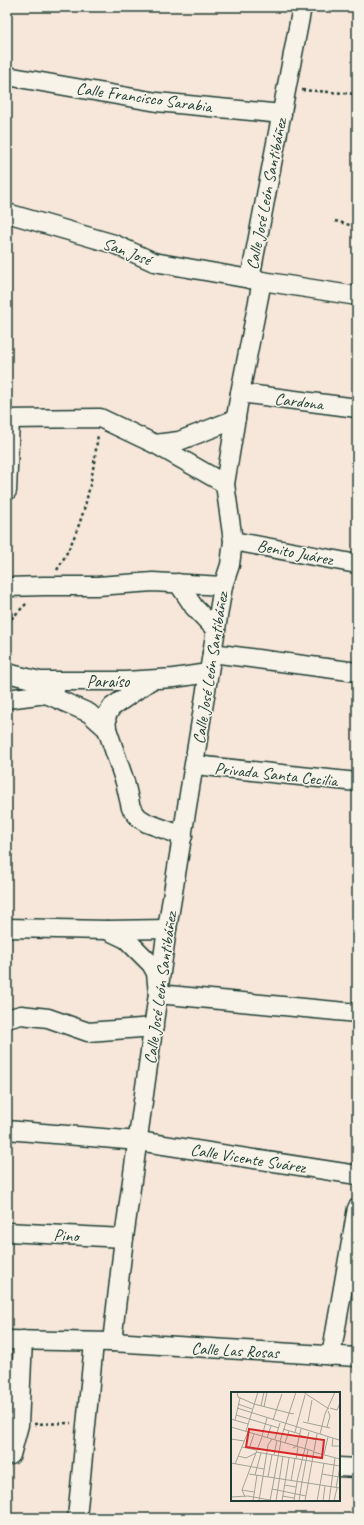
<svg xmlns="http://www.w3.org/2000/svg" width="364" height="1525" viewBox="0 0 364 1525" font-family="Caveat,sans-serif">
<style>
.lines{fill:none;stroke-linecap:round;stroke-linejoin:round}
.minor-casing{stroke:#1f3d34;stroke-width:21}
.path{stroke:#1f3d34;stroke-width:2.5;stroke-dasharray:3 3;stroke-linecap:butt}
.minor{stroke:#f7f3e8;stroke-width:18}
.labels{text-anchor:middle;stroke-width:3;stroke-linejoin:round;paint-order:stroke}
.street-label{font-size:17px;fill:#1f3d34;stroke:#f7f3e8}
.inset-road{fill:none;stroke:#a1a398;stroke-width:1}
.view{fill:#d62828;fill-opacity:0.15;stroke:#d62828;stroke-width:2}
.inset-edge{fill:none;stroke:#1f3d34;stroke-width:2}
</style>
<rect width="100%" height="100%" fill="#f7e7da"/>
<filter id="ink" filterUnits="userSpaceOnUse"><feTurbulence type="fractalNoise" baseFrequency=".025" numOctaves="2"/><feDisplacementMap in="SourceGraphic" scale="8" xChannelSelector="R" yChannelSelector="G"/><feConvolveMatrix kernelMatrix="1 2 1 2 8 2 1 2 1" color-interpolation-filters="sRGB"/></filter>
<g filter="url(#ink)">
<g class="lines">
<!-- minor casing -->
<g class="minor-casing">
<g id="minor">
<polyline points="7,76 157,102 282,114"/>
<polyline points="7,213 114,244 154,262 250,279"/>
<polyline points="262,281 357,296"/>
<polyline points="240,393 357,408"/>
<polyline points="7,419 100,418 155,444 225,484"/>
<polyline points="155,444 179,441 236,419"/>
<polyline points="7,491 10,419"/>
<polyline points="233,541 357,564"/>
<polyline points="178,583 194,607 216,630"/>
<polyline points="7,587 44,586 97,586 153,582 223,586"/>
<polyline points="212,653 357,672"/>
<polyline points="7,673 40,681 125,681 174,678 208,673"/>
<polyline points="151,680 112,707 106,716 107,729 125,782 131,808 139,818 147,823 183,836"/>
<polyline points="46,694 89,713 107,729"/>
<polyline points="7,699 46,694 56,687"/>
<polyline points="195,765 357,782"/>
<polyline points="7,928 107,930 167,929"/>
<polyline points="107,930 126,939 151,964 156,973 158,994 357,1013"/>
<polyline points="7,1019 21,1015 48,1018 88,1032 154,1027"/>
<polyline points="7,1130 138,1141 357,1175"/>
<polyline points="7,1232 124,1238"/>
<polyline points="7,1340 112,1342 357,1357"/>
<polyline points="112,1342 124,1238 167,929 223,586 230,565 233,541 225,484 240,393 262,281 250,279 302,7"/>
<polyline points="331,1356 357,1208"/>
<polyline points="11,1455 19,1425 23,1340"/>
<polyline points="339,1467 357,1468"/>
<polyline points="77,1518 94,1343"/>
</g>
</g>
<!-- path -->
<g class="path">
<polyline points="302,90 357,94"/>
<polyline points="335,221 357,227"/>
<path d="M57,570C84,527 92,483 98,434"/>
<polyline points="7,623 27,603"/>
<polyline points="34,1424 71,1423"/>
</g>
<!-- minor -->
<use href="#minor" class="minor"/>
</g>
</g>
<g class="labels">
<!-- street labels -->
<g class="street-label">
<text transform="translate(144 97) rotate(8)" y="6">Calle Francisco Sarabia</text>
<text transform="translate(266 194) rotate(-79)" y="6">Calle José León Santibáñez</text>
<text transform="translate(127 251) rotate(21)" y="6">San José</text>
<text transform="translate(299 401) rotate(7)" y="6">Cardona</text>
<text transform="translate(295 552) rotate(11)" y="6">Benito Juárez</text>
<text transform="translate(210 668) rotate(-81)" y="6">Calle José León Santibáñez</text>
<text x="108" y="687">Paraíso</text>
<text transform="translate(276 774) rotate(6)" y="6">Privada Santa Cecilia</text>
<text transform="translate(160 988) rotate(-82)" y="6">Calle José León Santibáñez</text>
<text transform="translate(248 1158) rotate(9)" y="6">Calle Vicente Suárez</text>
<text transform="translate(66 1235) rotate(3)" y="6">Pino</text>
<text transform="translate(235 1350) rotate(3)" y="6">Calle Las Rosas</text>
</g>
</g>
<!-- overview -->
<g transform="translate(231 1392)">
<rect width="109" height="109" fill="#f7e7da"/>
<path class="inset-road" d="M6,0L7,5L23,12L62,22L63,21M72,0L98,17M7,12L21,17M30,14L33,0M33,15L36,0M6,16L108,48M99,16L106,18L109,11M5,23L48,36M0,27L17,32M4,28L9,6M42,28L51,2M72,30L99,36M77,30L81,8M0,35L82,59M96,35L99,24L97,19M52,37L69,42M15,39L27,0M64,40L74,3M89,42L94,22L104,0M68,43L85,48M31,44L36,26M36,46L40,34M102,46L101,54H109M0,47L13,49M44,47L49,31M49,49L65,0M54,51L58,39M11,55L25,58M62,56L66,54L70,37M18,57L23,42M25,60L109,74M82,60L109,67M93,62L97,45M43,63L46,48M7,64L15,66L25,61M65,67L67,55M0,71L33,77M4,72L17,40M18,82L109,96M91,82L108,85M24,83L30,61M37,85L41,63M60,89L64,66M66,89L78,40M71,90L77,58M53,93L65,95M105,96L109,74M41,97L75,104M11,98L23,100M51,104L63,106M0,105L17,104L44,109M14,105L11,98L31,45M22,109L26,83M28,109L37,53L41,47M39,109L50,49M45,109L52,64M51,109L58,66M63,109L66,90M68,109L71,90M74,109L86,42M86,109L93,71M92,109L94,94M98,109L104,66M103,109L106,96"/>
<path class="view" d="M18,37L93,48L91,66L15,55Z"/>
<rect width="109" height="109" class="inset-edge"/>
</g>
<!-- margin -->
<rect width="364" height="1525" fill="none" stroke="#f7f3e8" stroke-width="24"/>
<rect x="12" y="12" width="340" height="1501" fill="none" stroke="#1f3d34" stroke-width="1.5" filter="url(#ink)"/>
</svg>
